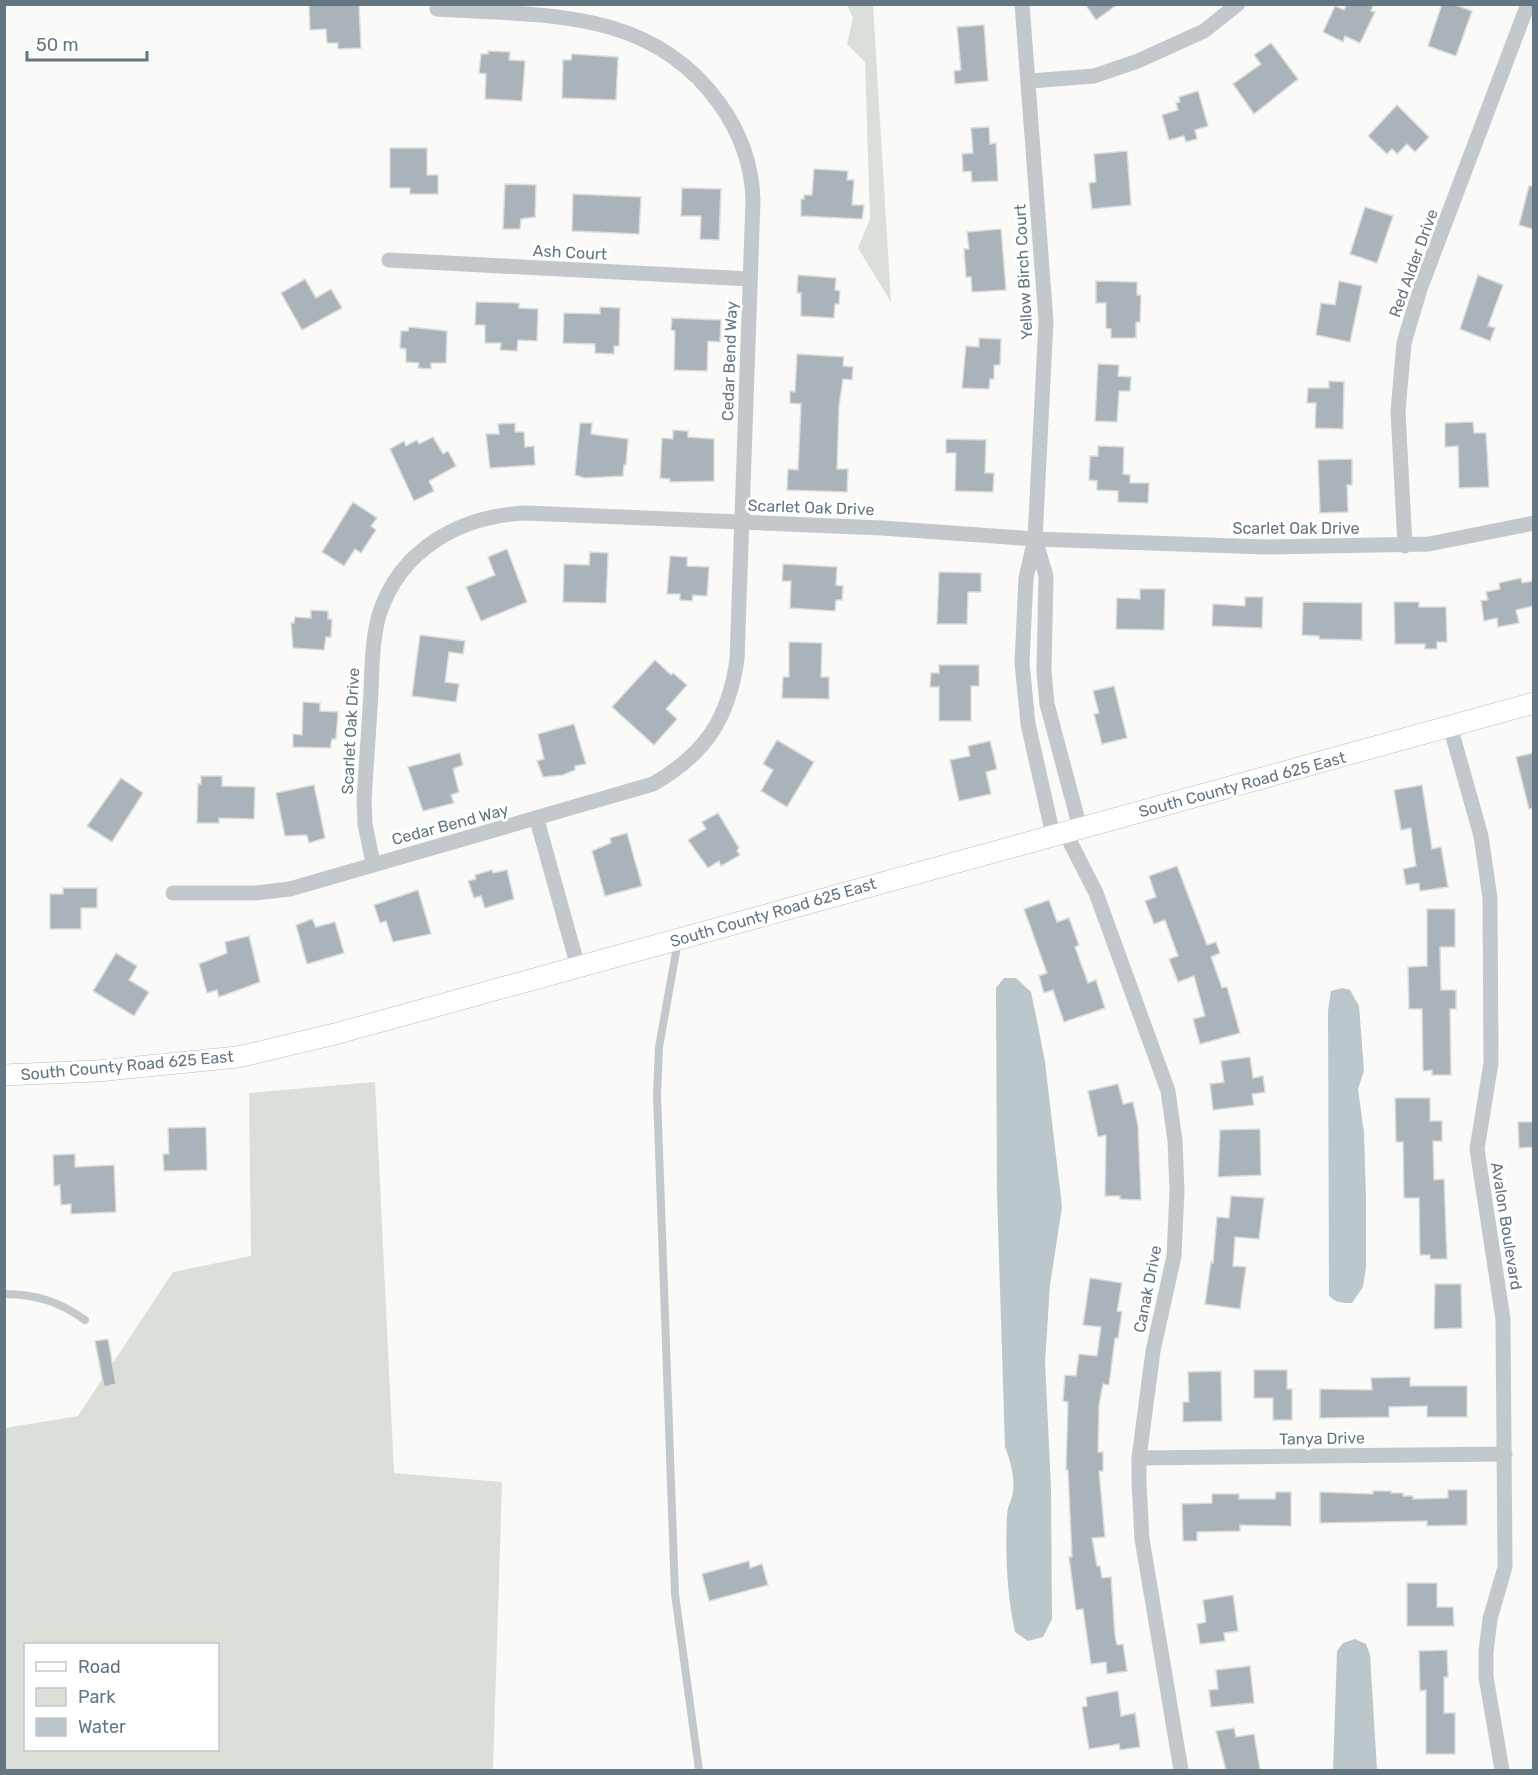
<svg xmlns="http://www.w3.org/2000/svg" width="1538" height="1775" viewBox="0 0 1538 1775" font-family="Rubik,sans-serif">
<style>
.green{fill:#dadfd7;fill-rule:evenodd}
.water{fill:#bbc7cb}
.building{fill:#aab3b9;stroke:#dcdcda;stroke-width:1.5}
.lines{fill:none;stroke-linecap:round;stroke-linejoin:round}
.secondary-casing{stroke:#b3babf;stroke-width:22}
.lane{stroke:#c3c8cc;stroke-width:8}
.street{stroke:#c3c8cc;stroke-width:15}
.secondary{stroke:#fff;stroke-width:21}
.labels{text-anchor:middle;stroke-width:6;stroke-linejoin:round;paint-order:stroke}
.street-label{font-size:16px;fill:#657683;stroke:#fff}
</style>
<rect width="100%" height="100%" fill="#fafaf8"/>
<!-- green -->
<g class="green">
<polygon points="847,5 873,5 891,302 858,248 870,219 865,62 847,44 853,18"/>
<path d="M375,1082L394,1473L502,1482L493,1770H5V1428L78,1416L173,1272L251,1256L249,1093ZM26,1644H218V1750H26Z"/>
</g>
<!-- water -->
<g class="water">
<path d="M1004,978H1016L1031,992L1037,1021L1045,1062L1062,1207L1050,1285L1045,1362L1051,1488L1052,1619L1043,1637L1028,1641L1015,1632C1007,1595 1005,1553 1007,1515C1007,1509 1010,1503 1012,1497C1016,1481 1011,1462 1005,1447L997,1194L996,988Z"/>
<path d="M1342,988L1350,990L1359,1006L1364,1071L1358,1089L1364,1133L1366,1198V1267L1363,1287L1352,1303C1342,1303 1335,1303 1329,1295L1328,1011L1331,991Z"/>
<polygon points="1355,1639 1366,1644 1370,1655 1377,1770 1333,1770 1337,1651 1343,1643"/>
</g>
<!-- building -->
<g class="building">
<polygon points="309,4 359,4 361,48 338,49 338,43 327,43 326,29 310,30"/>
<polygon points="1085,4 1118,4 1096,20"/>
<polygon points="1347,4 1374,4 1371,11 1375,12 1360,43 1345,36 1343,42 1323,32 1335,6 1344,10"/>
<polygon points="1442,4 1453,4 1472,11 1456,56 1428,46"/>
<polygon points="984,25 988,81 955,84 954,71 961,70 957,27"/>
<polygon points="1271,43 1298,79 1254,114 1233,84 1261,64 1254,55"/>
<polygon points="488,51 510,52 509,60 525,61 522,101 485,99 486,74 479,73 481,54 488,54"/>
<polygon points="572,54 618,57 616,100 562,98 563,60 571,60"/>
<polygon points="1198,91 1208,126 1195,130 1197,139 1186,142 1184,136 1169,140 1162,115 1178,110 1176,103 1180,102 1179,97"/>
<polygon points="1397,105 1429,137 1415,152 1407,144 1397,154 1392,149 1387,154 1368,136"/>
<polygon points="989,127 990,144 996,143 998,181 972,182 971,171 963,172 962,154 973,153 971,128"/>
<polygon points="390,148 427,148 427,175 438,175 438,194 410,194 410,188 390,188"/>
<polygon points="1127,151 1131,205 1092,209 1089,183 1096,182 1094,154"/>
<polygon points="814,169 848,171 847,180 854,180 852,205 864,205 862,219 801,216 801,199 804,199 804,195 812,195"/>
<polygon points="505,184 536,185 535,217 521,219 520,229 503,229"/>
<polygon points="1529,186 1533,186 1533,229 1519,225"/>
<polygon points="682,188 721,189 719,240 700,239 701,216 681,216"/>
<polygon points="573,194 641,197 639,234 572,231"/>
<polygon points="1365,207 1393,216 1377,263 1350,254"/>
<polygon points="1001,229 1006,290 972,292 971,277 966,277 964,249 969,249 967,232"/>
<polygon points="798,275 836,278 835,290 840,291 839,304 835,304 834,318 801,316 801,293 797,293"/>
<polygon points="1478,275 1503,285 1488,326 1495,328 1490,341 1460,329"/>
<polygon points="305,279 316,298 331,289 342,308 302,330 281,293"/>
<polygon points="1096,281 1137,282 1137,295 1141,295 1140,322 1136,322 1136,338 1111,338 1111,329 1106,328 1106,303 1096,303"/>
<polygon points="1339,281 1362,286 1350,342 1316,335 1321,303 1335,305"/>
<polygon points="476,302 519,303 519,308 538,309 537,341 518,340 517,351 500,350 501,343 485,343 485,325 475,325"/>
<polygon points="600,307 620,308 619,346 614,346 614,354 595,353 595,344 563,343 564,313 600,314"/>
<polygon points="672,318 721,320 720,342 708,341 707,371 674,370 675,331 671,330"/>
<polygon points="409,327 447,331 446,363 431,363 431,369 418,368 419,363 406,362 406,349 400,348 401,331 408,331"/>
<polygon points="979,338 1001,339 1000,365 994,365 994,379 990,379 989,389 962,388 966,346 979,347"/>
<polygon points="797,354 844,357 843,366 853,367 852,380 843,379 839,406 837,469 848,469 847,492 787,490 788,469 798,470 801,404 790,403 790,391 795,392"/>
<polygon points="1098,364 1119,365 1118,376 1131,377 1130,391 1119,391 1117,422 1095,421"/>
<polygon points="1329,381 1344,382 1343,429 1315,428 1316,403 1307,403 1308,388 1329,388"/>
<polygon points="1473,422 1474,433 1486,433 1489,487 1459,488 1458,446 1445,447 1445,423"/>
<polygon points="515,423 515,432 524,432 525,447 534,446 535,465 490,468 486,434 499,434 498,424"/>
<polygon points="580,423 592,423 591,434 628,439 626,465 624,465 623,476 585,478 575,475"/>
<polygon points="673,430 688,431 688,437 714,439 714,481 670,482 670,479 660,478 662,438 673,439"/>
<polygon points="433,437 443,454 448,451 456,466 429,481 434,491 414,501 390,449 404,441 406,446 417,440 419,444"/>
<polygon points="946,439 986,440 985,473 994,473 993,492 955,491 956,453 946,453"/>
<polygon points="1098,446 1124,447 1123,474 1130,475 1130,483 1149,483 1148,503 1118,502 1118,491 1097,490 1097,481 1089,480 1090,456 1098,456"/>
<polygon points="1352,459 1352,485 1347,485 1348,512 1320,513 1318,460"/>
<polygon points="353,502 377,518 371,526 376,530 361,553 355,549 344,566 322,552"/>
<polygon points="507,549 527,602 481,621 466,587 495,575 488,557"/>
<polygon points="590,552 608,553 606,603 563,602 564,564 589,565"/>
<polygon points="670,556 687,557 687,566 709,567 707,596 693,595 692,601 680,600 680,594 667,594"/>
<polygon points="783,564 837,567 836,585 843,586 842,600 836,600 835,611 790,608 791,581 782,581"/>
<polygon points="939,572 981,573 981,592 968,592 967,624 937,624"/>
<polygon points="1521,578 1522,583 1533,581 1533,606 1516,610 1519,623 1498,627 1497,618 1484,621 1481,601 1488,600 1486,592 1500,589 1499,583"/>
<polygon points="1140,589 1165,589 1164,630 1116,629 1117,598 1140,599"/>
<polygon points="1245,597 1263,597 1262,628 1212,626 1213,604 1245,606"/>
<polygon points="1303,602 1362,603 1362,640 1319,639 1319,636 1302,635"/>
<polygon points="1394,602 1419,602 1419,607 1446,607 1447,642 1437,642 1437,649 1425,649 1425,644 1395,644"/>
<polygon points="311,610 328,611 328,619 332,619 331,637 326,637 324,650 293,648 291,623 294,623 295,617 311,618"/>
<polygon points="420,635 465,641 463,654 449,652 445,682 459,684 456,702 412,696"/>
<polygon points="789,642 822,643 821,677 829,677 829,699 782,698 783,677 789,677"/>
<polygon points="655,660 671,675 673,673 687,685 666,709 677,719 654,745 612,707"/>
<polygon points="939,665 979,665 979,686 971,686 971,721 939,721 939,687 930,687 931,673 939,673"/>
<polygon points="1114,686 1127,738 1102,744 1094,714 1099,713 1093,691"/>
<polygon points="303,702 320,703 320,711 338,712 336,739 332,739 330,748 293,747 293,734 302,735"/>
<polygon points="574,724 586,764 575,766 575,770 563,775 543,777 537,761 544,759 538,734"/>
<polygon points="777,740 814,762 787,807 761,791 773,770 763,764"/>
<polygon points="990,741 997,769 986,772 991,794 959,801 950,760 970,756 968,746"/>
<polygon points="460,753 463,765 453,769 459,792 451,795 454,803 423,811 408,767"/>
<polygon points="1533,753 1533,808 1529,809 1516,757"/>
<polygon points="201,776 222,776 222,786 255,787 254,819 219,818 219,823 197,823 198,784 201,784"/>
<polygon points="121,778 143,793 112,842 87,826"/>
<polygon points="314,785 325,838 309,843 307,835 285,836 276,793"/>
<polygon points="1422,785 1432,849 1441,847 1448,887 1420,891 1419,883 1406,885 1403,869 1416,866 1414,852 1411,828 1401,830 1394,790"/>
<polygon points="718,813 739,848 737,851 740,855 721,866 719,861 708,868 688,840 706,829 702,822"/>
<polygon points="627,833 642,886 605,896 592,851 611,843 610,838"/>
<polygon points="1177,866 1207,945 1216,942 1220,953 1211,957 1222,988 1227,987 1240,1033 1200,1044 1193,1019 1205,1016 1194,976 1178,982 1169,959 1178,956 1165,920 1154,924 1145,901 1156,897 1149,876"/>
<polygon points="492,870 493,873 507,870 514,899 485,908 481,896 474,898 468,881 476,879 475,875"/>
<polygon points="63,888 97,888 97,908 81,908 81,929 50,929 50,894 63,894"/>
<polygon points="418,890 431,934 393,942 386,921 380,923 374,905"/>
<polygon points="1049,900 1057,922 1069,918 1079,945 1075,947 1088,983 1096,980 1105,1008 1064,1022 1053,990 1044,993 1039,976 1047,973 1024,909"/>
<polygon points="1427,909 1455,909 1455,947 1440,947 1441,990 1456,990 1456,1009 1450,1009 1451,1075 1432,1075 1432,1070 1423,1071 1422,1009 1409,1009 1408,967 1427,966"/>
<polygon points="312,919 316,927 335,922 344,953 307,964 296,925"/>
<polygon points="249,936 260,982 219,997 217,990 207,993 199,964 227,953 225,942"/>
<polygon points="116,953 137,966 129,980 149,992 134,1016 93,991"/>
<polygon points="1250,1057 1253,1078 1263,1076 1265,1092 1252,1094 1254,1105 1213,1110 1210,1084 1224,1082 1221,1061"/>
<polygon points="1118,1084 1123,1104 1133,1102 1138,1126 1141,1200 1120,1199 1120,1196 1105,1196 1106,1135 1098,1137 1088,1091"/>
<polygon points="1395,1098 1430,1098 1430,1121 1442,1121 1442,1141 1433,1141 1434,1180 1444,1179 1447,1259 1430,1259 1430,1255 1420,1255 1419,1198 1404,1198 1403,1142 1396,1142"/>
<polygon points="1518,1122 1533,1122 1533,1147 1519,1148"/>
<polygon points="206,1127 207,1170 164,1171 163,1154 169,1154 168,1128"/>
<polygon points="1260,1129 1261,1175 1218,1177 1220,1130"/>
<polygon points="75,1154 75,1167 114,1165 116,1212 71,1214 71,1204 61,1205 60,1185 54,1186 53,1155"/>
<polygon points="1231,1196 1264,1198 1259,1239 1235,1237 1233,1266 1246,1267 1240,1309 1205,1304 1211,1262 1213,1263 1217,1217 1229,1218"/>
<polygon points="1090,1278 1122,1283 1117,1311 1122,1312 1118,1338 1115,1338 1109,1385 1103,1384 1099,1405 1098,1452 1103,1452 1103,1471 1099,1471 1105,1537 1092,1538 1097,1566 1100,1566 1102,1578 1111,1577 1115,1636 1117,1645 1123,1644 1127,1671 1107,1674 1106,1662 1091,1664 1083,1609 1076,1610 1069,1557 1072,1557 1068,1470 1066,1470 1068,1402 1063,1401 1065,1375 1076,1376 1079,1354 1097,1356 1101,1327 1083,1325"/>
<polygon points="1435,1284 1461,1284 1462,1328 1434,1329"/>
<polygon points="108,1339 116,1384 104,1387 95,1341"/>
<polygon points="1254,1370 1287,1370 1287,1389 1292,1389 1292,1420 1273,1420 1273,1398 1254,1398"/>
<polygon points="1221,1371 1222,1421 1183,1422 1183,1402 1189,1402 1188,1372"/>
<polygon points="1410,1377 1410,1386 1467,1386 1467,1417 1427,1417 1427,1406 1389,1407 1389,1417 1320,1418 1320,1389 1372,1390 1371,1378"/>
<polygon points="1448,1490 1467,1490 1467,1525 1427,1526 1427,1521 1320,1523 1320,1492 1373,1494 1373,1491 1391,1491 1391,1493 1403,1493 1403,1496 1413,1496 1413,1499 1448,1498"/>
<polygon points="1276,1492 1291,1492 1291,1526 1240,1525 1240,1531 1197,1532 1197,1541 1183,1541 1182,1504 1212,1503 1212,1494 1239,1494 1239,1499 1275,1499"/>
<polygon points="749,1561 750,1568 762,1564 768,1585 709,1601 702,1574"/>
<polygon points="1407,1583 1437,1583 1437,1607 1453,1607 1454,1626 1407,1626"/>
<polygon points="1233,1595 1238,1631 1224,1633 1225,1641 1200,1644 1197,1624 1206,1622 1203,1600"/>
<polygon points="1447,1650 1448,1677 1444,1677 1444,1713 1455,1713 1455,1754 1426,1754 1426,1690 1420,1691 1419,1651"/>
<polygon points="1250,1666 1254,1703 1211,1707 1209,1690 1218,1689 1216,1670"/>
<polygon points="1118,1691 1121,1716 1135,1713 1140,1747 1120,1750 1119,1744 1089,1749 1082,1707 1087,1706 1086,1697"/>
<polygon points="1234,1728 1236,1737 1254,1734 1260,1770 1226,1770 1216,1731"/>
</g>
<g class="lines">
<!-- secondary casing -->
<g class="secondary-casing">
<polyline id="secondary" points="4,1075 97,1071 238,1057 335,1034 1534,703"/>
</g>
<!-- lane -->
<g class="lane">
<polyline points="678,941 659,1047 657,1095 675,1594 699,1770"/>
<path d="M4,1294C36,1294 60,1302 85,1320"/>
</g>
<!-- street -->
<g class="street">
<polyline points="1022,4 1046,321 1035,539 1026,578 1022,663 1028,724 1053,835"/>
<polyline points="1030,81 1094,76 1138,61 1204,31 1238,4"/>
<polyline points="389,260 750,279"/>
<polyline points="1036,542 1046,576 1044,671 1047,704 1080,828"/>
<polyline points="1405,546 1398,411 1404,343 1420,289 1528,4"/>
<polyline points="1450,726 1481,836 1490,898 1491,1063 1477,1149 1503,1319 1505,1567 1490,1619 1486,1652 1486,1677 1502,1770"/>
<polyline points="537,820 578,967"/>
<polyline points="1065,832 1096,893 1168,1091 1175,1141 1177,1191 1174,1256 1153,1351 1139,1458 1139,1482 1142,1539 1181,1770"/>
<path d="M373,863L365,824L364,801C366,765 369,729 371,692C372,667 372,640 379,615C400,549 460,516 526,513L882,528L1035,539L1265,547L1429,544L1534,523"/>
<path d="M173,893H255L290,889L653,784C705,754 728,720 737,660L753,200C752,164 740,132 719,103C650,7 542,16 437,9"/>
<polyline points="1139,1458 1505,1454"/>
</g>
<!-- secondary -->
<use href="#secondary" class="secondary"/>
</g>
<g class="labels">
<!-- street labels -->
<g class="street-label">
<text transform="translate(570 252) rotate(3)" y="6">Ash Court</text>
<text transform="translate(1413 263) rotate(-70)" y="6">Red Alder Drive</text>
<text transform="translate(1023 272) rotate(-93)" y="6">Yellow Birch Court</text>
<text transform="translate(729 361) rotate(-88)" y="6">Cedar Bend Way</text>
<text transform="translate(811 507) rotate(2)" y="6">Scarlet Oak Drive</text>
<text x="1296" y="534">Scarlet Oak Drive</text>
<text transform="translate(350 731) rotate(-87)" y="6">Scarlet Oak Drive</text>
<text transform="translate(1242 784) rotate(-15)" y="6">South County Road 625 East</text>
<text transform="translate(450 824) rotate(-15)" y="6">Cedar Bend Way</text>
<text transform="translate(773 912) rotate(-16)" y="6">South County Road 625 East</text>
<text transform="translate(127 1065) rotate(-5)" y="6">South County Road 625 East</text>
<text transform="translate(1507 1226) rotate(81)" y="6">Avalon Boulevard</text>
<text transform="translate(1147 1289) rotate(-79)" y="6">Canak Drive</text>
<text transform="translate(1322 1438) rotate(-1)" y="6">Tanya Drive</text>
</g>
</g>
<!-- border -->
<rect width="1538" height="1775" fill="none" stroke="#657683" stroke-width="12"/>
<!-- legend -->
<rect x="24" y="1643" width="195" height="108" fill="#ffffff" stroke="#c1c8cd" stroke-width="1.5"/>
<rect x="36" y="1662" width="30" height="9" fill="#ffffff" stroke="#c1c8cd" stroke-width="1.5"/>
<text x="78" y="1673" font-size="18" fill="#657683">Road</text>
<rect x="36" y="1688" width="30" height="18" fill="#dadfd7" stroke="#c1c8cd" stroke-width="1.5"/>
<text x="78" y="1703" font-size="18" fill="#657683">Park</text>
<rect x="36" y="1718" width="30" height="18" fill="#bbc7cb" stroke="#c1c8cd" stroke-width="1.5"/>
<text x="78" y="1733" font-size="18" fill="#657683">Water</text>
<!-- scale -->
<path d="M27 51v9h120v-9" fill="none" stroke="#657683" stroke-width="3"/>
<text x="36" y="51" font-size="18" fill="#657683" stroke="#ffffff" stroke-width="4.5" paint-order="stroke">50 m</text>
</svg>
